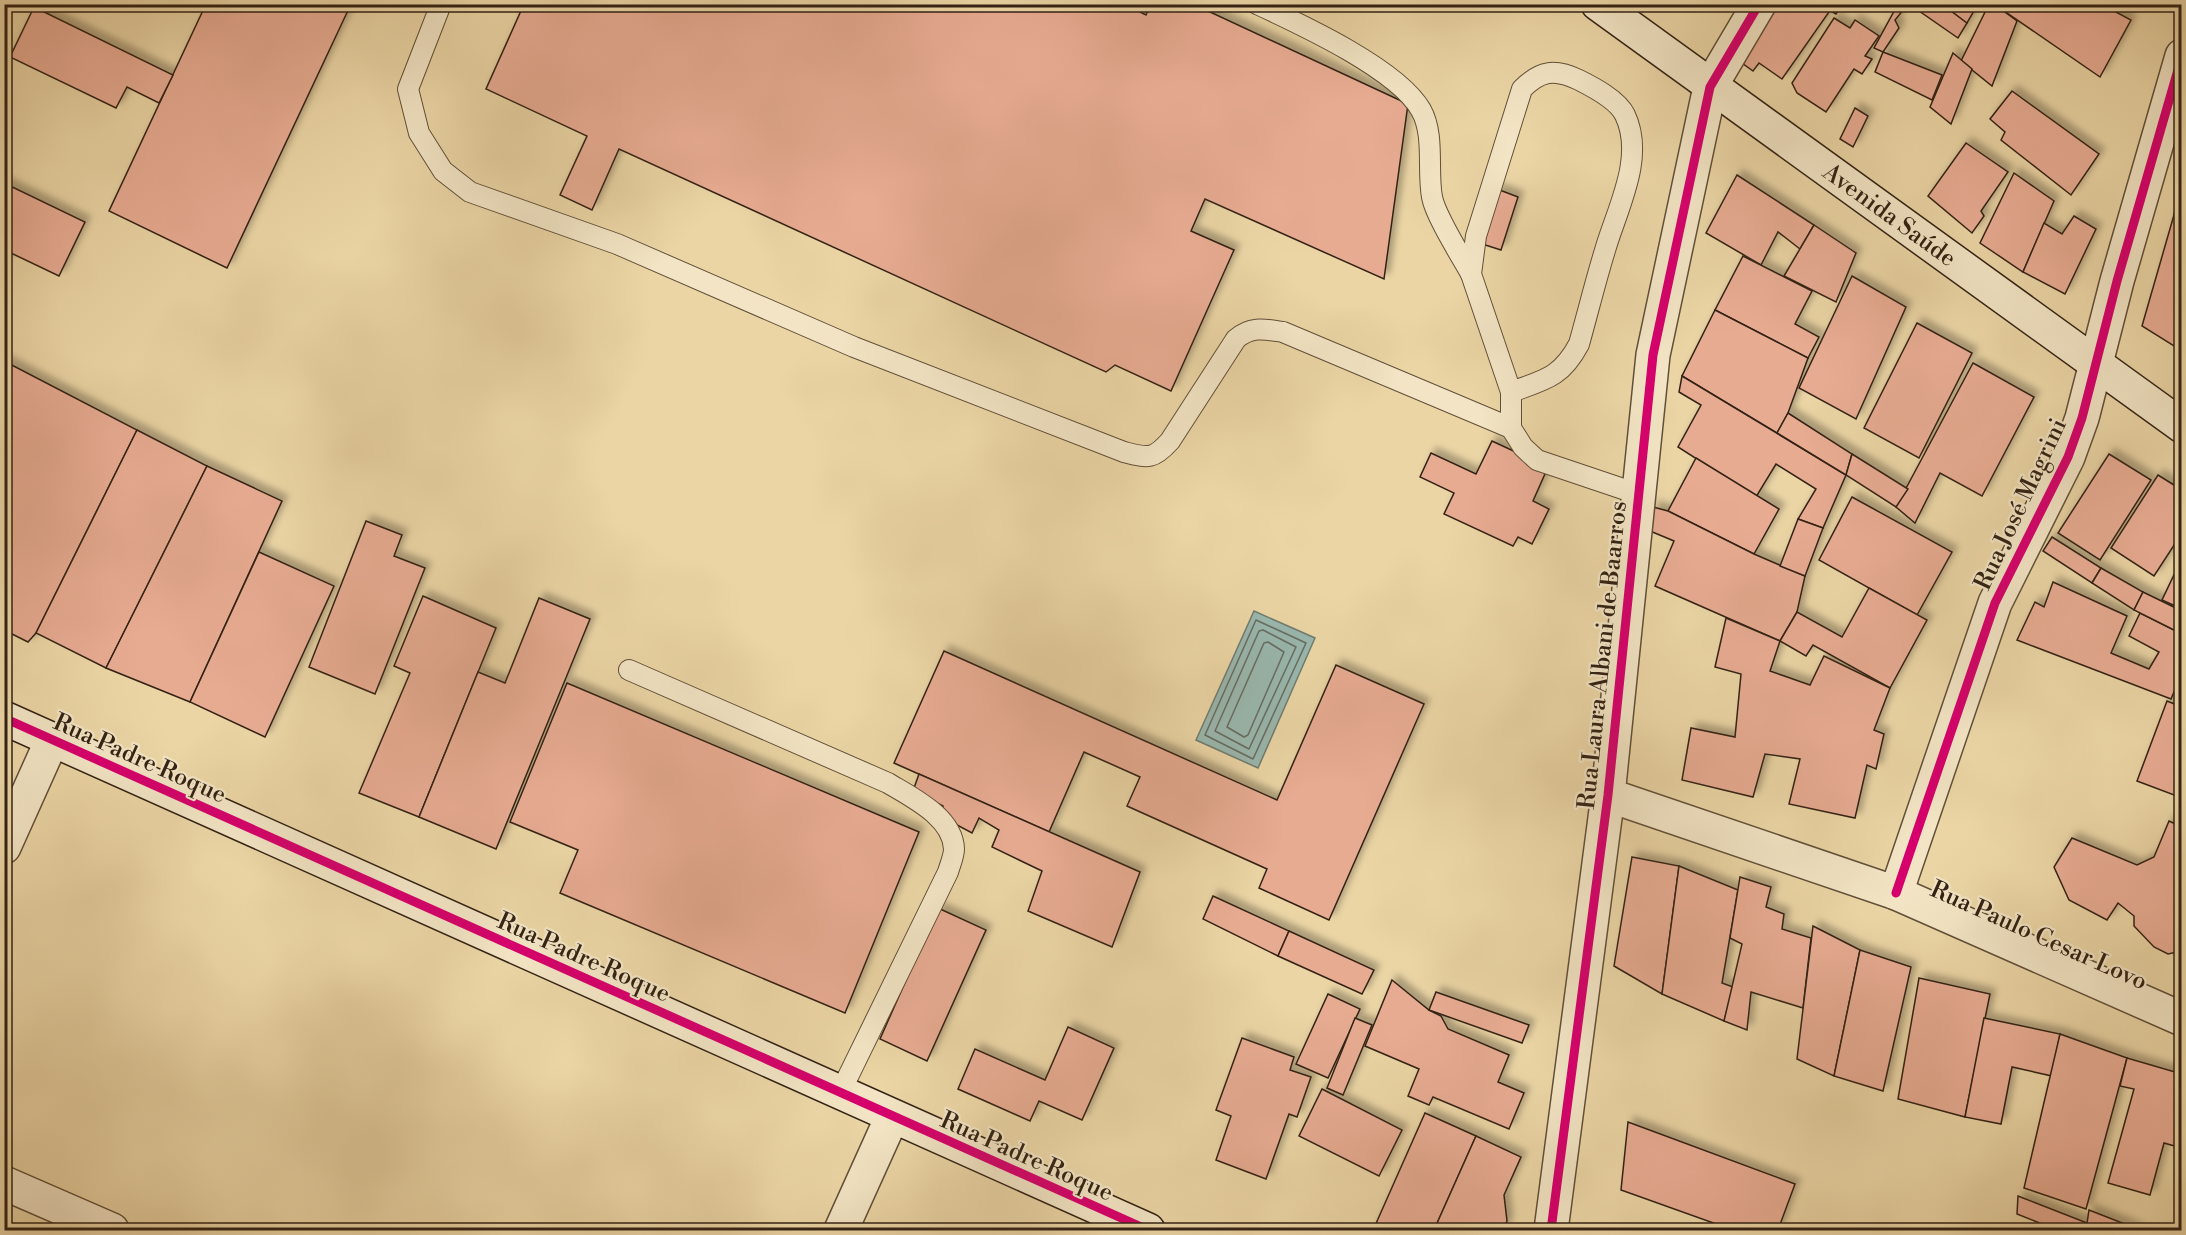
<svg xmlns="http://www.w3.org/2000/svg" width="2186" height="1235" viewBox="0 0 2186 1235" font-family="'Libre Bodoni',serif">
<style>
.water{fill:#99b7ae;stroke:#707b70;stroke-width:1.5}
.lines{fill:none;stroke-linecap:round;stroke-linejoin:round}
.shore{stroke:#666c61;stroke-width:1.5}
.building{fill:#e7ab92;stroke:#332214;stroke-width:1.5;filter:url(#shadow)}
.lane-casing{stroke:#614f38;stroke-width:22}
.street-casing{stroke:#614f38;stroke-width:36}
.secondary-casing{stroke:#332214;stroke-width:36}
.lane{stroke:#f2e4c4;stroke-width:20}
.street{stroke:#f2e4c4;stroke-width:33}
.secondary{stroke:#f2e4c4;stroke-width:33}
.cycleway-casing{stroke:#f2e4c4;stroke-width:13}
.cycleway{stroke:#d6006c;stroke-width:9}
.labels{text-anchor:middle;stroke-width:4.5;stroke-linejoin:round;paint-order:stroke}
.street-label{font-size:24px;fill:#332214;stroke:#f2e4c4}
</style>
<defs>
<filter id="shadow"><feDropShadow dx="5.5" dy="-5.5" stdDeviation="3" flood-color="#0004"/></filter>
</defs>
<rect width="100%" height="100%" fill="#ebd5a5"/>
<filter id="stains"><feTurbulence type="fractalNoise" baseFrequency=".00333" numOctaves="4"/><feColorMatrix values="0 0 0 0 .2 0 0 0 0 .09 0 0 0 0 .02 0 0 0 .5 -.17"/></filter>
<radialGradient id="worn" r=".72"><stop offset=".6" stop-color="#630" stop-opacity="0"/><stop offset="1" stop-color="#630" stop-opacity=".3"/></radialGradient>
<!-- water -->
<polygon class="water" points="1254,611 1315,638 1258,768 1196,740"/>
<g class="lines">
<!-- shore -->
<g class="shore">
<polygon points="1256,620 1306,643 1253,759 1205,735"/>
<polygon points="1263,630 1296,647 1249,749 1215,731 1259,631"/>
<polygon points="1268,642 1284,652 1248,735 1244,737 1227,727 1264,643"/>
</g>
</g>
<!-- building -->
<g class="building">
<polygon points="206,4 351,4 227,268 109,211"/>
<polygon points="524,4 1124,4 1146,15 1151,4 1193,4 1408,104 1384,279 1205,199 1191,231 1234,250 1171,391 1115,365 1106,372 619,149 592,210 560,195 587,136 486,89"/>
<polygon points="1771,4 1818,4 1829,12 1782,79 1759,63 1753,71 1735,58"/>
<polygon points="1818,4 1843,4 1836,14"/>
<polygon points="1898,4 1908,4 1895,20 1899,28 1883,52 1874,48"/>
<polygon points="1909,4 1942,4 1967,23 1958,38"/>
<polygon points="1942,4 1978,4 1967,23"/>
<polygon points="1989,4 1994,4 2017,21 1992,86 1961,61"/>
<polygon points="1994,4 2101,4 2131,20 2100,77"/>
<polygon points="34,7 173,75 159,103 127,87 116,108 10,57"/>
<polygon points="1834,18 1850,28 1855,20 1879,36 1865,56 1872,59 1862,74 1854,69 1826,112 1797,93 1792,83"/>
<polygon points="1883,52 1942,75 1932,100 1875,72"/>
<polygon points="1953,53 1972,69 1951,124 1930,107"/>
<polygon points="2012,91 2099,154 2071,195 2001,140 2005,132 1990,119"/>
<polygon points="1855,108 1868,116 1853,147 1840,139"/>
<polygon points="1966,143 2008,172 1981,211 1984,216 1972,233 1928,196"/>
<polygon points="2014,173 2054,201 2023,272 1980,243"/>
<polygon points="1737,175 1814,225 1800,249 1778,232 1761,265 1706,233"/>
<polygon points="4,183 85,222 59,276 11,253 8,260 4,259"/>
<polygon points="1497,189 1518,197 1501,250 1479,243"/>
<polygon points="2178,201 2182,202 2182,351 2142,326"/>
<polygon points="2074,216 2096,229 2065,294 2023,272 2044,223 2062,234"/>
<polygon points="1814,225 1856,253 1836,302 1784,276"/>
<polygon points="1743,256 1812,291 1795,324 1819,337 1808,358 1715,310"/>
<polygon points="1852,276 1906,307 1856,419 1799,388"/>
<polygon points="1715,310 1808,358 1788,413 1777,433 1682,376"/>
<polygon points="1917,323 1972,353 1919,458 1864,428"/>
<polygon points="4,361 137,430 36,633 28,642 4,630"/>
<polygon points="1973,363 2034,397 1982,496 1940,473 1915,523 1896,507"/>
<polygon points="1682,376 1846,475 1823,528 1798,519 1816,489 1776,464 1756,497 1678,447 1701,405 1679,392"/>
<polygon points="1788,413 1852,454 1846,475 1777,433"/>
<polygon points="137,430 207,466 106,668 36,633"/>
<polygon points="1492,441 1548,467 1533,501 1549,509 1532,544 1518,537 1513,546 1444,514 1454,493 1420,477 1431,453 1476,474"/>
<polygon points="1852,454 1908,489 1896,507 1846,475"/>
<polygon points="2109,454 2151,480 2100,560 2058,533"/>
<polygon points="1696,458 1779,509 1754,554 1668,511"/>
<polygon points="207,466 282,501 190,702 106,668"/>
<polygon points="2158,475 2182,490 2182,533 2154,576 2111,548"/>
<polygon points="1852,497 1952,552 1917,615 1819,560"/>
<polygon points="1653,507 1668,511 1754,554 1805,576 1797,612 1780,641 1655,586 1674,541 1650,531"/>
<polygon points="1798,519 1823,528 1805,576 1780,566"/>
<polygon points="366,521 402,535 394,556 425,568 375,694 309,667"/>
<polygon points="2052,537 2101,568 2092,583 2043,551"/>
<polygon points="259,552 334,586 265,737 190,702"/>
<polygon points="2182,558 2182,609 2162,600"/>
<polygon points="2101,568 2143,592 2134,610 2092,583"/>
<polygon points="2053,582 2127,616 2111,653 2149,669 2159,652 2129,636 2140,613 2182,634 2182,673 2171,699 2017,640 2035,602 2044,607"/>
<polygon points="1869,588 1927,620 1890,688 1813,645 1806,656 1780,641 1797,612 1842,637"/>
<polygon points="2143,592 2182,611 2182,634 2134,610"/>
<polygon points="423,596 496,628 419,817 359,793 410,673 394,666"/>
<polygon points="539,598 590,619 496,849 419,817 478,672 505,683"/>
<polygon points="1726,618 1780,641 1770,671 1810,685 1824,656 1890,688 1874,730 1884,734 1876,769 1867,765 1855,818 1789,804 1800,759 1765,754 1753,797 1682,780 1691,728 1735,737 1741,674 1715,667"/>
<polygon points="944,651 1277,800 1336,665 1424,704 1329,920 1259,888 1267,869 1127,806 1140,777 1084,752 1049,832 894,763"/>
<polygon points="567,683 919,832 845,1013 560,893 578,850 510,822"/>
<polygon points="2167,701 2182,707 2182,798 2137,781"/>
<polygon points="919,774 1140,872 1112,947 1028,911 1042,871 992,847 999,830 979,818 972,833 942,817 943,806 913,791"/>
<polygon points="2169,821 2182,827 2182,951 2168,954 2154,947 2134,926 2134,916 2118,903 2107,920 2069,900 2054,867 2072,838 2137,865 2154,857"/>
<polygon points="1632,857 1679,866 1662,994 1614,966"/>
<polygon points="1679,866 1738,890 1722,983 1733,987 1724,1021 1662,994"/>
<polygon points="1740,877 1771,887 1766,907 1784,914 1782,929 1811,938 1803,1008 1751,992 1747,1030 1724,1021 1742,944 1730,938"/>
<polygon points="1213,896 1289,931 1278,956 1203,919"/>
<polygon points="938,908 986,930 927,1061 880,1039"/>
<polygon points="1813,926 1860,950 1834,1076 1797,1059"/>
<polygon points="1289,931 1374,970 1362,994 1278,956"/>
<polygon points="1860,950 1911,967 1883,1091 1834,1076"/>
<polygon points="1919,978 1990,994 1965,1117 1898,1099"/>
<polygon points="1392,980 1429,1010 1441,1016 1448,1029 1509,1055 1498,1082 1524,1093 1509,1129 1433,1097 1429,1105 1408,1096 1419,1069 1365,1046"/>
<polygon points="1436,992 1529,1025 1522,1043 1429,1010"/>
<polygon points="1328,994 1360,1009 1328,1078 1296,1064"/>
<polygon points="1355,1018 1372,1025 1343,1095 1327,1088"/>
<polygon points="1984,1018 2060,1034 2052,1076 2012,1067 2001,1124 1965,1117"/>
<polygon points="1068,1027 1114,1048 1082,1120 1039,1101 1030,1121 958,1089 975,1049 1045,1080"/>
<polygon points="2060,1034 2127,1058 2086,1209 2024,1188"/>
<polygon points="1242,1038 1294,1057 1290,1070 1311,1077 1297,1117 1289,1114 1266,1179 1216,1160 1231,1116 1216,1110"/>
<polygon points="2127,1058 2182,1074 2177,1103 2182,1104 2182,1133 2178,1147 2164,1143 2150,1195 2108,1183 2134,1089 2120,1086"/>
<polygon points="1322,1089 1402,1130 1379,1176 1299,1136"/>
<polygon points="1425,1113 1476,1136 1434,1230 1380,1230 1374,1228"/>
<polygon points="1628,1122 1795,1184 1778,1230 1733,1230 1621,1190"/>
<polygon points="1476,1136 1521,1157 1504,1195 1507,1221 1503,1230 1434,1230"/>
<polygon points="2018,1196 2087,1223 2086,1230 2057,1230 2017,1214"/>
<polygon points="2089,1210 2140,1230 2086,1230"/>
</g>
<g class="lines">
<!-- lane casing -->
<g class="lane-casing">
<g id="lane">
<path d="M441,4L408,89L419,133L443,171L470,192L617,244L854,347L1124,452C1148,458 1153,460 1170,441L1236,339C1251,326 1264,329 1283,332L1511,428"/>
<path d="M1257,4C1300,24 1398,69 1421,110C1435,135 1427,170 1432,197C1435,215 1461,256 1471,274"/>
<path d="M1511,392C1544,380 1561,378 1579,344C1588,312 1596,279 1606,247C1618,207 1645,157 1625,115C1618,100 1593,87 1579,80C1554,68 1540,71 1522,89L1476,236L1471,274L1511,392V428L1523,447L1537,460L1638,494"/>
<path d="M629,670L888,783C911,797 953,817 954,849C954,856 950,865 948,872L840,1093"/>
</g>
</g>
<!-- street casing -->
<g class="street-casing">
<g id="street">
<polyline points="1608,795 1896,893 2182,1019"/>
<polyline points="4,847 52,740"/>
<polyline points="1896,893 1995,603 2068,457 2082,418 2117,281 2182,56"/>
<polyline points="4,1183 112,1230"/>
<polyline points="841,1230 892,1117"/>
<polyline points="1551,1230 1608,795 1653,355 1710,87 1759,4"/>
</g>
</g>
<!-- secondary casing -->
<g class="secondary-casing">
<g id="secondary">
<path id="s1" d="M1598,4L2182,426"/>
<polyline points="4,718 1148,1230"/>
</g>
</g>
<!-- lane -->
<use href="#lane" class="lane"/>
<!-- street -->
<use href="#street" class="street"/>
<!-- secondary -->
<use href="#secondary" class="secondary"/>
<!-- cycleway casing -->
<g class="cycleway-casing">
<g id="cycleway">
<polyline points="4,718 1148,1230"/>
<polyline points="1896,893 1995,603 2068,457 2082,418 2117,281 2182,56"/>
<polyline points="1551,1230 1608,795 1653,355 1710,87 1759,4"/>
</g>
</g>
<!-- cycleway -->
<use href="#cycleway" class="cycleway"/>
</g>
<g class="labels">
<!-- street labels -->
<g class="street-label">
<text dy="8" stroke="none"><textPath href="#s1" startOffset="360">Avenida Saúde</textPath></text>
<text transform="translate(2020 504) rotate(-65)" y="8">Rua José Magrini</text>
<text transform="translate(1602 655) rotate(-84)" y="8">Rua Laura Albani de Baarros</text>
<text transform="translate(140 758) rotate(24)" y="8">Rua Padre Roque</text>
<text transform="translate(2039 935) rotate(24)" y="8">Rua Paulo Cesar Lovo</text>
<text transform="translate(584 957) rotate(24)" y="8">Rua Padre Roque</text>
<text transform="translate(1027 1156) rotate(24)" y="8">Rua Padre Roque</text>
</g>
</g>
<!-- margin -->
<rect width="2186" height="1235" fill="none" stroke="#ebd5a5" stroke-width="24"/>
<rect x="6" y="6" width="2174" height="1223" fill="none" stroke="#332214" stroke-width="3"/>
<rect x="12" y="12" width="2162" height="1211" fill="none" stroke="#332214" stroke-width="1.5"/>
<rect width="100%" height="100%" filter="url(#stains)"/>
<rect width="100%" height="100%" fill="url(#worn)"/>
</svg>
